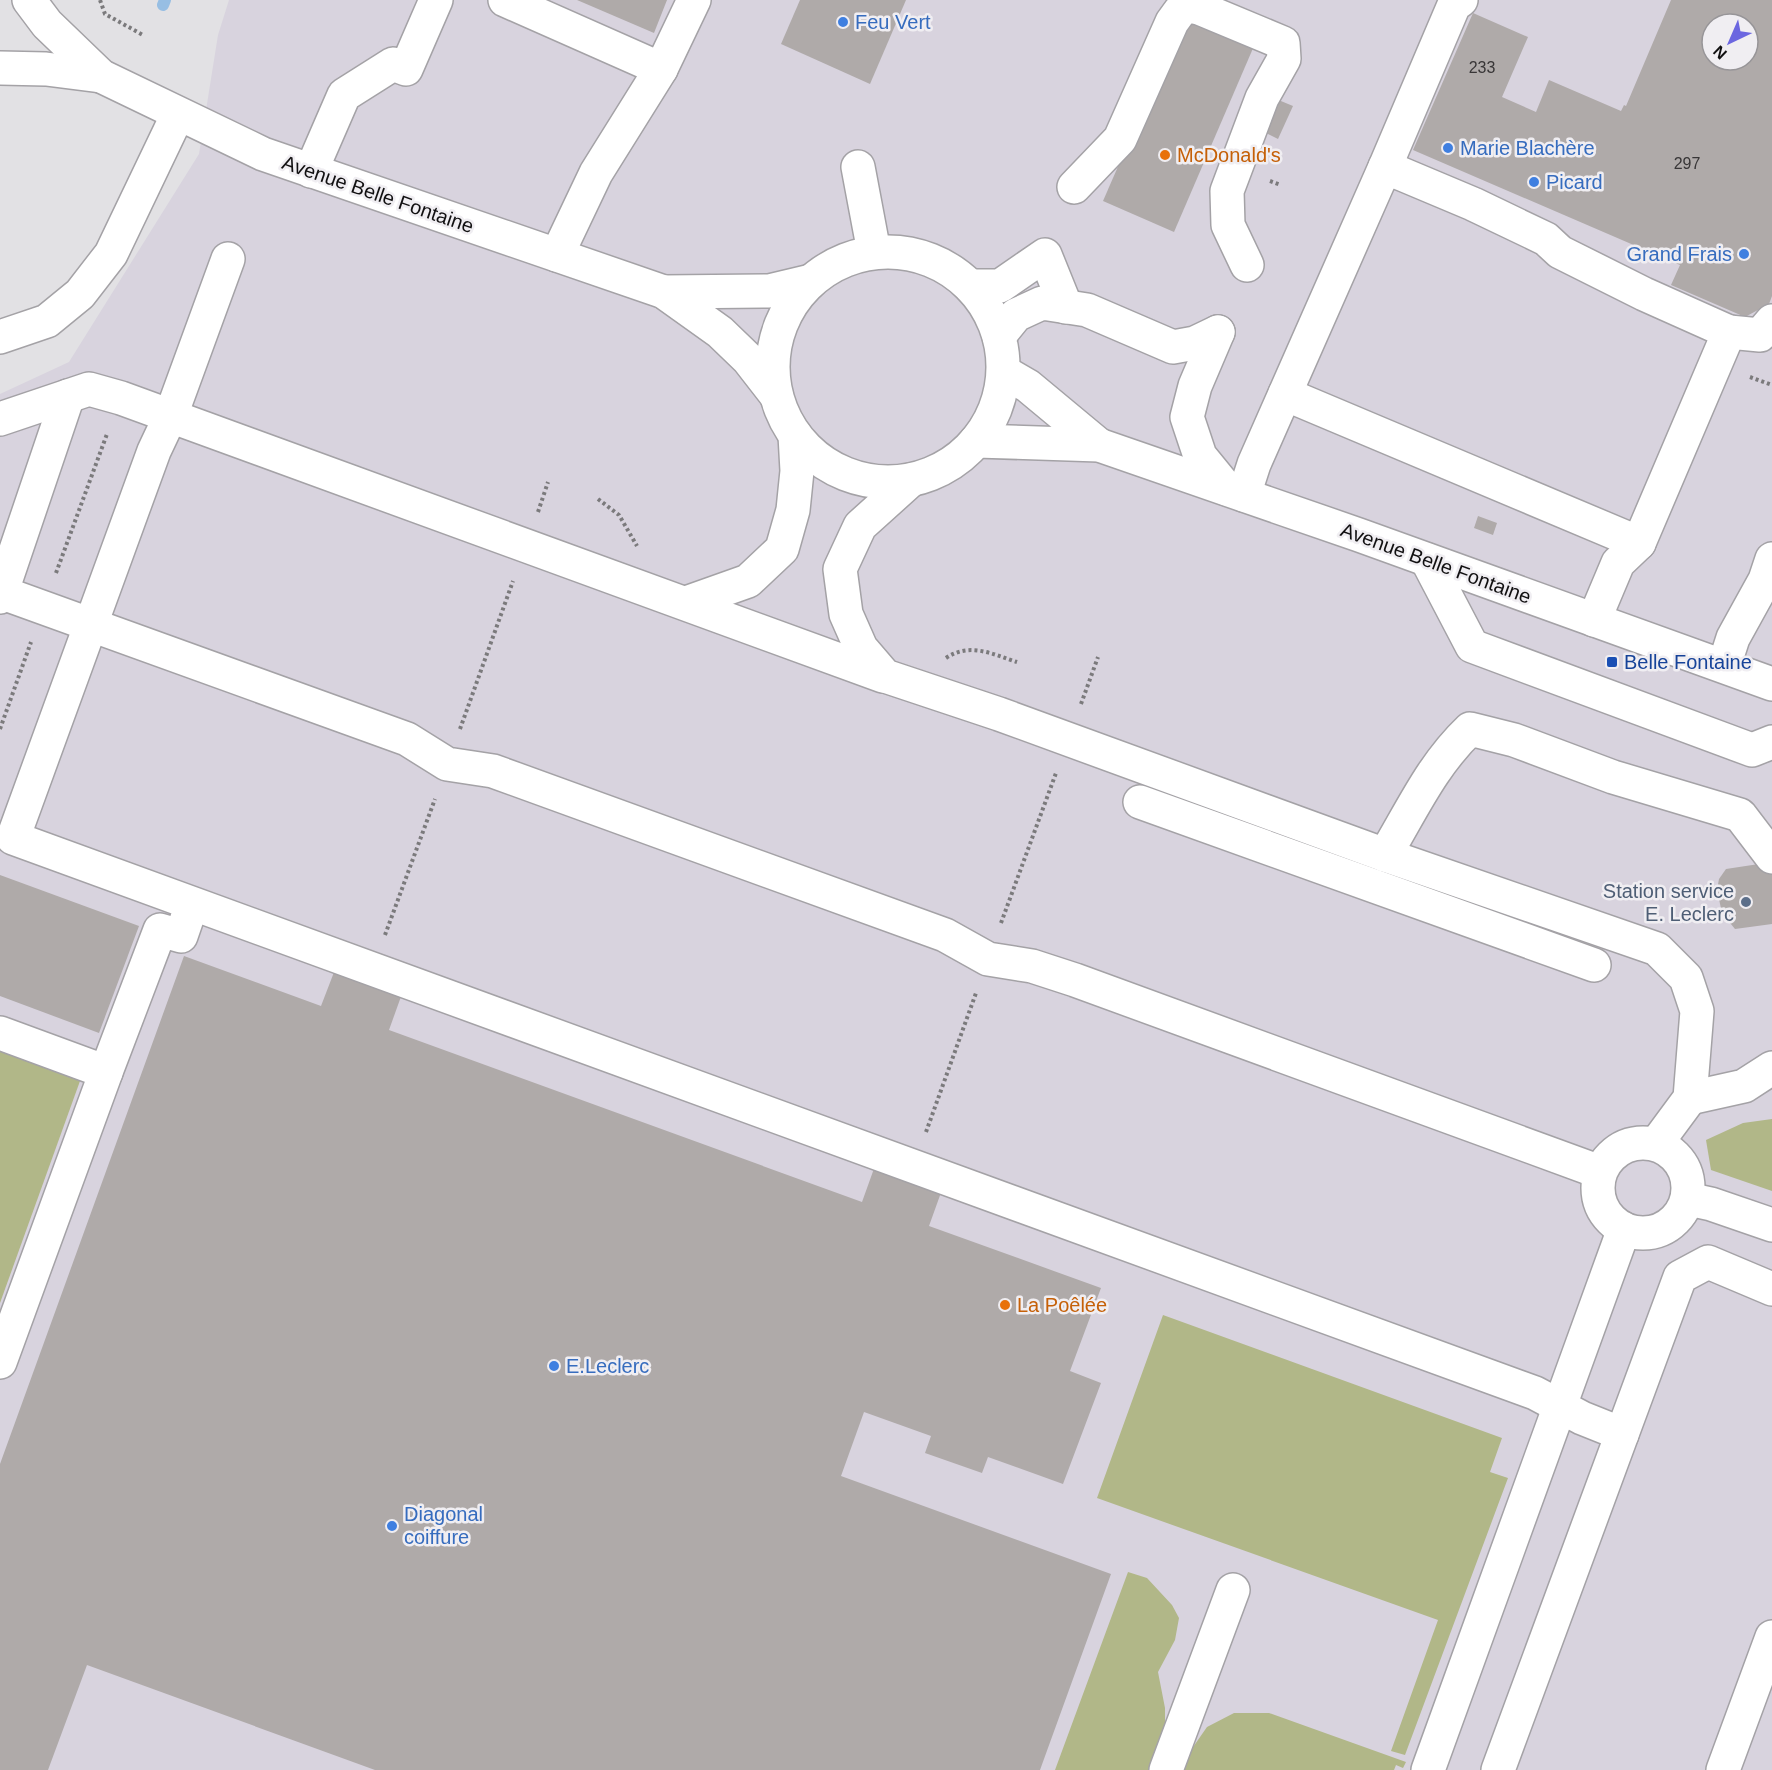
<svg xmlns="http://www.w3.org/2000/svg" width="1772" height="1770" viewBox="0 0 1772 1770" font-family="Arial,sans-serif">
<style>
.built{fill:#d8d3de;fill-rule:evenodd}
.green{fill:#b1b788}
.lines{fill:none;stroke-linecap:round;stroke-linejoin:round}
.stream{stroke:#97bee3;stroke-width:12}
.building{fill:#afaaa9;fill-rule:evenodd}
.minor-casing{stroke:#a4a2a6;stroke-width:36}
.path{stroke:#7b7a7c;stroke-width:4;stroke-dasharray:3 3;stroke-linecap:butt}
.minor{stroke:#fff;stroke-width:33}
.shop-dot{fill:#3f7fe0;stroke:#f0eef2;stroke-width:2}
.food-dot{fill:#e8710a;stroke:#f0eef2;stroke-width:2}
.transit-dot{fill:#1a4fb4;stroke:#f0eef2;stroke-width:2}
.service-dot{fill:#5c6f8a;stroke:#f0eef2;stroke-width:2}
.labels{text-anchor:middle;stroke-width:5;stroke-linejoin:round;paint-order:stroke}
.number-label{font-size:16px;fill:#383637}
.shop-label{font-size:20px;fill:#366cbe;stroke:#f0eef2;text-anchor:start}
.food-label{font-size:20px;fill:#c56008;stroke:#f0eef2;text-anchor:start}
.street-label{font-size:20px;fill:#111011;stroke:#f0eef2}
.transit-label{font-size:20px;fill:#164399;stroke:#f0eef2;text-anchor:start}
.service-label{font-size:20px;fill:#4e5e75;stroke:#f0eef2;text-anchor:end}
</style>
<rect width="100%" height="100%" fill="#e2e1e4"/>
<!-- built -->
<path class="built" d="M229,0H1772V1770H0V394L69,362L199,154L218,35ZM1712,24H1748V60H1712Z"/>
<!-- green -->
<g class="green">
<polygon points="0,1051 80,1081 0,1303"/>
<polygon points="1772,1119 1772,1191 1711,1170 1706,1140 1743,1123"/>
<polygon points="1163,1315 1502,1438 1490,1472 1508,1478 1405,1755 1391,1751 1438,1620 1097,1498"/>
<polygon points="1128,1572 1147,1578 1172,1605 1179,1618 1175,1640 1158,1672 1165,1708 1165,1734 1152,1770 1055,1770"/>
<polygon points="1234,1713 1269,1713 1406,1762 1403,1768 1396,1765 1394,1770 1183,1770 1191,1750 1207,1727"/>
</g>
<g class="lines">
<!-- stream -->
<polyline class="stream" points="163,5 165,0"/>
</g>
<!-- building -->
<g class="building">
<polygon points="577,0 667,0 654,33"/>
<polygon points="800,0 906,0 870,84 781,44"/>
<path d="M1671,0H1772V296L1769,304L1745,317L1671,285L1680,265L1413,150L1473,13L1528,37L1502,97L1536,112L1549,80L1621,111L1624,105L1626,106ZM1712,24H1748V60H1712Z"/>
<polygon points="1187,16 1257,39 1174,232 1103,201 1143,109"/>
<polygon points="1276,99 1293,106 1278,139 1262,131"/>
<polygon points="1478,516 1497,523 1493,535 1474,528"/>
<polygon points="1772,862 1772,924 1735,929 1722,913 1717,890 1719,879 1726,869"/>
<polygon points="0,875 139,926 99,1033 0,996"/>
<polygon points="184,956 321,1006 336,967 403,991 389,1030 862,1202 876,1163 943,1187 929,1226 1101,1288 1070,1371 1101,1383 1063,1484 988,1457 982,1473 925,1453 931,1436 864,1412 841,1476 1111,1574 1040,1770 375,1770 87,1665 48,1770 0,1770 0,1464"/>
</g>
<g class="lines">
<!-- minor casing -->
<g class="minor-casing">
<g id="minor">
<polyline points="29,0 47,24 101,76 263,154 664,292 720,332 748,359 776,395"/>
<polyline points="505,0 661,69 596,173 557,255"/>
<polyline points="0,68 46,69 101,76"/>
<polyline points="661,69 694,0"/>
<polyline points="858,167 874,252"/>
<polyline points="1385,167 1454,5 1461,0"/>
<polyline points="311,171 344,95 393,64 406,69 436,0"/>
<polyline points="1074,187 1120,139 1172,22 1180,11 1189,6 1199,8 1283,43 1284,59 1262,98 1227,191 1228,225 1247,265"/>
<circle cx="888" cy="367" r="115"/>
<polyline points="228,259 171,415 154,451 13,838 1535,1393 1582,1418 1622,1434"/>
<polyline points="970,286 1000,286 1045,255 1066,307"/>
<polyline points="664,292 769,291 811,281"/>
<polyline points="1218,332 1195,386 1187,417 1200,456 1227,489"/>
<polyline points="1729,332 1760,335 1772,321"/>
<polyline points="999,336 1016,315 1042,303 1087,310 1173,347 1195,343 1218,332"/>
<polyline points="0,337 47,321 80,294 111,254 178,114"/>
<polyline points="1004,372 1028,386 1099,445"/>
<polyline points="1285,394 1639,543"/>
<polyline points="0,419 89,389 121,398 883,676"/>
<polyline points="976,441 1099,445 1359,535 1772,684"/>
<polyline points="911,480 860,526 840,569 846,614 861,648 885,676 999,714 1385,855 1657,949 1686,978 1697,1011 1690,1098 1656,1144"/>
<polyline points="1244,495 1254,464 1385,167 1473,204 1546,239 1560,252 1644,294 1729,332 1639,543 1618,563 1594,620"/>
<polyline points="1427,560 1472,646 1752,750 1772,742"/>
<polyline points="0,592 407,739 447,764 493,771 945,935 988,959 1032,966 1075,980 1600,1172"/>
<polyline points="0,597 68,396"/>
<polyline points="686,603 748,581 782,549 793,510 797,471 795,435"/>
<polyline points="1724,666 1733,638 1765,580 1772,559"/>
<polyline points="1140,802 1594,965"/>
<path d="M1385,855C1412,810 1432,765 1470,729L1514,740L1613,777L1740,815L1772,857"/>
<polyline points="0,1033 106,1072 160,930 181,936 192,904"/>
<polyline points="1690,1098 1744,1086 1772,1068"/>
<circle cx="1643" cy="1188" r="45"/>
<polyline points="1688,1199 1711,1204 1772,1225"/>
<polyline points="0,1362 106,1072"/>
<polyline points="1166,1770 1233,1590"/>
<polyline points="1428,1770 1624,1229"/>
<polyline points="1498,1770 1680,1277 1708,1262 1772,1289"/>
<polyline points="1723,1770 1772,1637"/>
</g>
</g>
<!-- path -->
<g class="path">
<polyline points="100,0 105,14 143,35"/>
<polyline points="1270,181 1281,185"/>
<polyline points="1750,377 1772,385"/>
<polyline points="598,499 619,515 637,546"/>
<polyline points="538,512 548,482"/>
<polyline points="56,573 107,434"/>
<path d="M946,658C970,642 992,654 1017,662"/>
<polyline points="1081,704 1098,657"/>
<polyline points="0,729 31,642"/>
<polyline points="460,729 513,581"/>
<polyline points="1001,923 1056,773"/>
<polyline points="385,935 435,799"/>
<polyline points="926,1132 976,993"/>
</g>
<!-- minor -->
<use href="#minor" class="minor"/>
</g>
<!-- markers -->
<g class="shop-dot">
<circle cx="843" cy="22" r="6"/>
<circle cx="1448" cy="148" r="6"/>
<circle cx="1534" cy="182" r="6"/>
<circle cx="1744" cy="254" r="6"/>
<circle cx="554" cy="1366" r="6"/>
<circle cx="392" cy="1526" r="6"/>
</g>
<g class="food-dot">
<circle cx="1165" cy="155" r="6"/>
<circle cx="1005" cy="1305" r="6"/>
</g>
<rect class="transit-dot" x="1606" y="656" width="12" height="12" rx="3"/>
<circle class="service-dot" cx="1746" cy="902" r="6"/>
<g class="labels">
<!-- number labels -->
<g class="number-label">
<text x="1482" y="73">233</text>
<text x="1687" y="169">297</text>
</g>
<!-- shop labels -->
<g class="shop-label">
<text x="855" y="29">Feu Vert</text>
<text x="1460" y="155">Marie Blachère</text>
<text x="1546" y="189">Picard</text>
<text x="1732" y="261" text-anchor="end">Grand Frais</text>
<text x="566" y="1373">E.Leclerc</text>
<text x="404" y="1521">Diagonal<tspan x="404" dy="23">coiffure</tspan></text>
</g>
<!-- food labels -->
<g class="food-label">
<text x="1177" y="162">McDonald's</text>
<text x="1017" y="1312">La Poêlée</text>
</g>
<!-- street labels -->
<g class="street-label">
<text transform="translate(378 194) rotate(19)" y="7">Avenue Belle Fontaine</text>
<text transform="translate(1436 563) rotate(20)" y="7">Avenue Belle Fontaine</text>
</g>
<!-- transit labels -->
<g class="transit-label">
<text x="1624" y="669">Belle Fontaine</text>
</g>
<!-- service labels -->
<g class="service-label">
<text x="1734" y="898">Station service<tspan x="1734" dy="23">E. Leclerc</tspan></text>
</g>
</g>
<!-- north arrow -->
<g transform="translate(1730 42) rotate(224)"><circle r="28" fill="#f0eef2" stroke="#979598" stroke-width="1.5"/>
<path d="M0-4.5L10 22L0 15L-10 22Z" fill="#6b66e0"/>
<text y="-9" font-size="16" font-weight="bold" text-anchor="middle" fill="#111011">N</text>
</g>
</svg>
